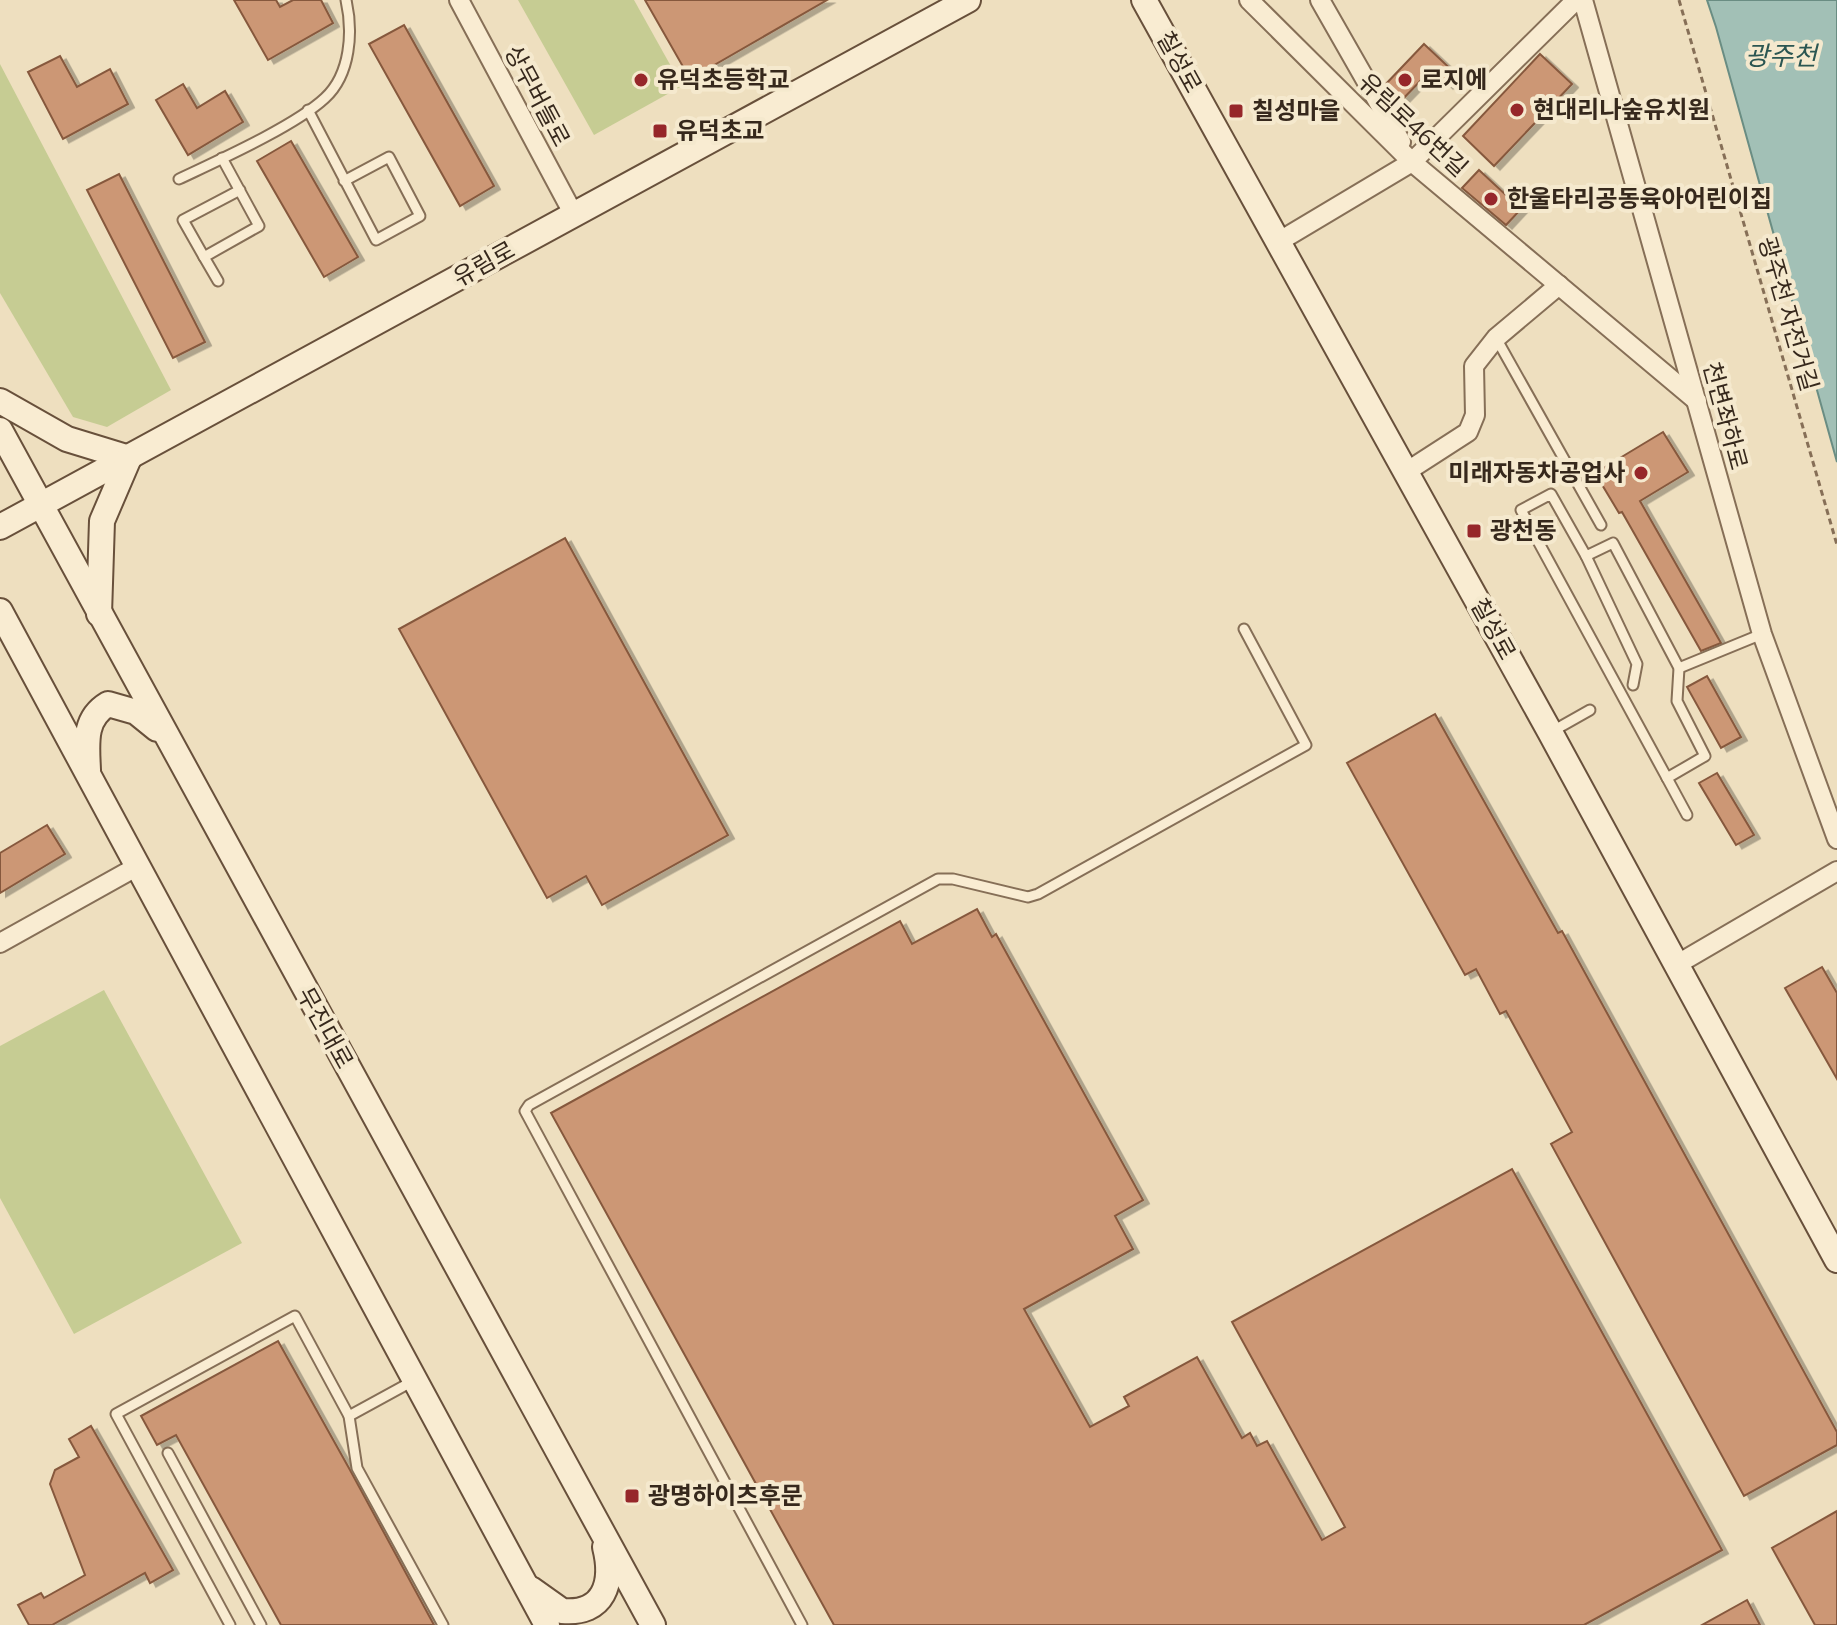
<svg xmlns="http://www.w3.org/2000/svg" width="1837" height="1625" viewBox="0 0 1837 1625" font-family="Bitter,'Noto Sans KR',serif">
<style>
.green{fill:#c6cc93}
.water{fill:#a2c0b6;stroke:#6a8d83;stroke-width:2}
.building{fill:#cc9774;stroke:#86583d;stroke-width:2;filter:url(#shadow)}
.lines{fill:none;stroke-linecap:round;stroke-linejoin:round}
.lane-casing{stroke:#866f57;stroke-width:13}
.street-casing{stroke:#866f57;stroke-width:22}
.secondary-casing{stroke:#68503b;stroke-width:28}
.path{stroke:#866f57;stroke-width:3;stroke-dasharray:6 4;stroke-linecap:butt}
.lane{stroke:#f9ecd2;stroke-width:9}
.street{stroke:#f9ecd2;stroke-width:18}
.secondary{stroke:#f9ecd2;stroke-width:24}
.poi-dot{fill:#96272a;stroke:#f5e9ce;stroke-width:3}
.labels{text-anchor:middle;stroke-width:8;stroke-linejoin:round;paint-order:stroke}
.street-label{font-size:24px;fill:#36281c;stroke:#f5e9ce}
.poi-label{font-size:24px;font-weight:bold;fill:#36281c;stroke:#f5e9ce;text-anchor:start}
.water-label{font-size:26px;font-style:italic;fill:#2b5652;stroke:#f5e9ce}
</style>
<defs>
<filter id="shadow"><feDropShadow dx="6" dy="3.5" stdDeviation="0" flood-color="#0004"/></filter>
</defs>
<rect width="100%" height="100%" fill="#eedfbf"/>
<!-- green -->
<g class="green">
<polygon points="518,0 634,0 682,86 594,135"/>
<polygon points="0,64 171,390 107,427 73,417 0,293"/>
<polygon points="104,990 242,1243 74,1334 0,1198 0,1046"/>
</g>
<!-- water -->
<polygon class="water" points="1707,0 1837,0 1837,462 1716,27"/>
<!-- building -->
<g class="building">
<polygon points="234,0 276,0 280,7 293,0 321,0 333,23 268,60"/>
<polygon points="645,0 827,0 690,79"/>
<polygon points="404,25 494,186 460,206 369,44"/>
<polygon points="1424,44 1457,75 1447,85 1431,70 1395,107 1383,87"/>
<polygon points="1540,54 1572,84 1494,166 1463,136"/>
<polygon points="60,56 77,87 110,69 128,104 63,139 28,72"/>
<polygon points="183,84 197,108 225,91 243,122 188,155 156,100"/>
<polygon points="291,141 358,257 324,277 257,161"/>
<polygon points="1479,170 1521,209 1506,225 1462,188"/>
<polygon points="119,174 205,342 173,358 87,190"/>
<polygon points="1663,432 1688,472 1640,501 1721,643 1701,651 1622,512 1619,513 1595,473"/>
<polygon points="565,538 728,835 602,905 586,876 547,898 399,629"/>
<polygon points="1707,676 1741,737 1721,748 1687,687"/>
<polygon points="1435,714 1558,933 1562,931 1837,1432 1837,1445 1744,1496 1551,1144 1572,1132 1506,1011 1500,1014 1476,969 1465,975 1347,763"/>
<polygon points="1717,773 1754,835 1736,845 1699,783"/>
<polygon points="47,825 65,854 0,893 0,853"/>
<polygon points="977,909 992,937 996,934 1143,1200 1115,1216 1133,1249 1024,1309 1090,1427 1129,1406 1124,1397 1197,1357 1242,1438 1250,1433 1257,1446 1267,1441 1322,1540 1345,1527 1232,1322 1512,1169 1722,1550 1584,1625 834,1625 551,1113 900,921 912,944"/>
<polygon points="1822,967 1837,993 1837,1079 1785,988"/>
<polygon points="278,1341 350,1470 434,1625 281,1625 176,1435 157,1445 141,1416"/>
<polygon points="91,1426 173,1570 150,1583 145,1573 52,1625 29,1625 18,1605 41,1593 44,1598 85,1575 50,1484 55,1470 79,1457 69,1439"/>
<polygon points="1837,1511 1837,1625 1815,1625 1772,1548"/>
<polygon points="1747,1600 1760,1625 1702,1625"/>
</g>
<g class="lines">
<!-- lane casing -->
<g class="lane-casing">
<g id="lane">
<polyline points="308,110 376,240 420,216 389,157 344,181"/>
<polyline points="222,158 259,226 204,257 183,220 240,190"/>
<path d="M179,179C219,160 295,126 325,98C351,74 353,31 346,0"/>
<polyline points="204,257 218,281"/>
<polyline points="1496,338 1601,525"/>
<polygon points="1551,494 1586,556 1613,543 1679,668 1677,701 1705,756 1667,778 1521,510"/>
<polyline points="1586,556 1637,664 1633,685"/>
<polyline points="1679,668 1762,634"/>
<polyline points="1551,732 1590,710"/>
<polyline points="1667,778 1687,815"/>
<polyline points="349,1416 413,1381"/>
<polyline points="168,1453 261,1625"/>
<polyline points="230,1625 116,1414 295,1316 349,1416 357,1468 443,1625"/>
<polyline points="802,1625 525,1111 529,1105 938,879 953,879 1028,897 1038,894 1306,745 1244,629"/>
</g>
</g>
<!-- street casing -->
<g class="street-casing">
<g id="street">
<polyline points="459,0 574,215"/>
<polyline points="1249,0 1412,162 1697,401"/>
<polyline points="1320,0 1401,142"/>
<polyline points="1583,0 1762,634 1837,839"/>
<polyline points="1278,242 1412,162 1576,0"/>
<polyline points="1406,472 1468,432 1475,415 1474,366 1496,338 1559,285"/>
<polyline points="0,943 138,866"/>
<polyline points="1676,965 1837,871"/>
</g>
</g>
<!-- secondary casing -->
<g class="secondary-casing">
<g id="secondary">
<polyline points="1144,0 1550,732 1837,1260"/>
<polyline points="0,401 67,439 129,458"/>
<polyline points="0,430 653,1625"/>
<polyline points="0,527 968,0"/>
<polyline points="0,611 547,1625"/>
<polyline points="99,614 102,521 129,458"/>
<path d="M88,770C87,744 83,719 108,704L136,712L157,729"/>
<path d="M531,1589L562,1611C604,1615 614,1583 605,1547"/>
</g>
</g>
<!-- path -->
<polyline class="path" points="1679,0 1837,545"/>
<!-- lane -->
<use href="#lane" class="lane"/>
<!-- street -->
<use href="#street" class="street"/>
<!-- secondary -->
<use href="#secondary" class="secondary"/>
</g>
<!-- markers -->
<g class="poi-dot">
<circle cx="641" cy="80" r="8"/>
<circle cx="1405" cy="80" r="8"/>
<circle cx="1517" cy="110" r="8"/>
<rect x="1228" y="103" width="16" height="16" rx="4"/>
<rect x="652" y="123" width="16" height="16" rx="4"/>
<circle cx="1491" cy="199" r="8"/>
<circle cx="1641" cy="473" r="8"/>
<rect x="1466" y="523" width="16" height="16" rx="4"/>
<rect x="624" y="1488" width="16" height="16" rx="4"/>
</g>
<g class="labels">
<!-- street labels -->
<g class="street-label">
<text transform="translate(1179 62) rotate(61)" y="8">칠성로</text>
<text transform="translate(537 96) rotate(62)" y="8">상무버들로</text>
<text transform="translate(1413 125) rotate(43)" y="8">유림로46번길</text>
<text transform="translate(484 264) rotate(-29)" y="8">유림로</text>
<text transform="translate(1788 314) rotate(74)" y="8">광주천 자전거길</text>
<text transform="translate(1725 416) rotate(75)" y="8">천변좌하로</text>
<text transform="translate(1493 629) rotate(61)" y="8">칠성로</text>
<text transform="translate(325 1028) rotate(61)" y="8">무진대로</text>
</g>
<!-- poi labels -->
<g class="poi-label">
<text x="657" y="88">유덕초등학교</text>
<text x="1421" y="88">로지에</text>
<text x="1533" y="118">현대리나숲유치원</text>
<text x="1252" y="119">칠성마을</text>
<text x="676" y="139">유덕초교</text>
<text x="1507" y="207">한울타리공동육아어린이집</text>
<text x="1625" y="481" text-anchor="end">미래자동차공업사</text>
<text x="1490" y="539">광천동</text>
<text x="648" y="1504">광명하이츠후문</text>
</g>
<!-- water labels -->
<g class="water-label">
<text x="1781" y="65">광주천</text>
</g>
</g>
</svg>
